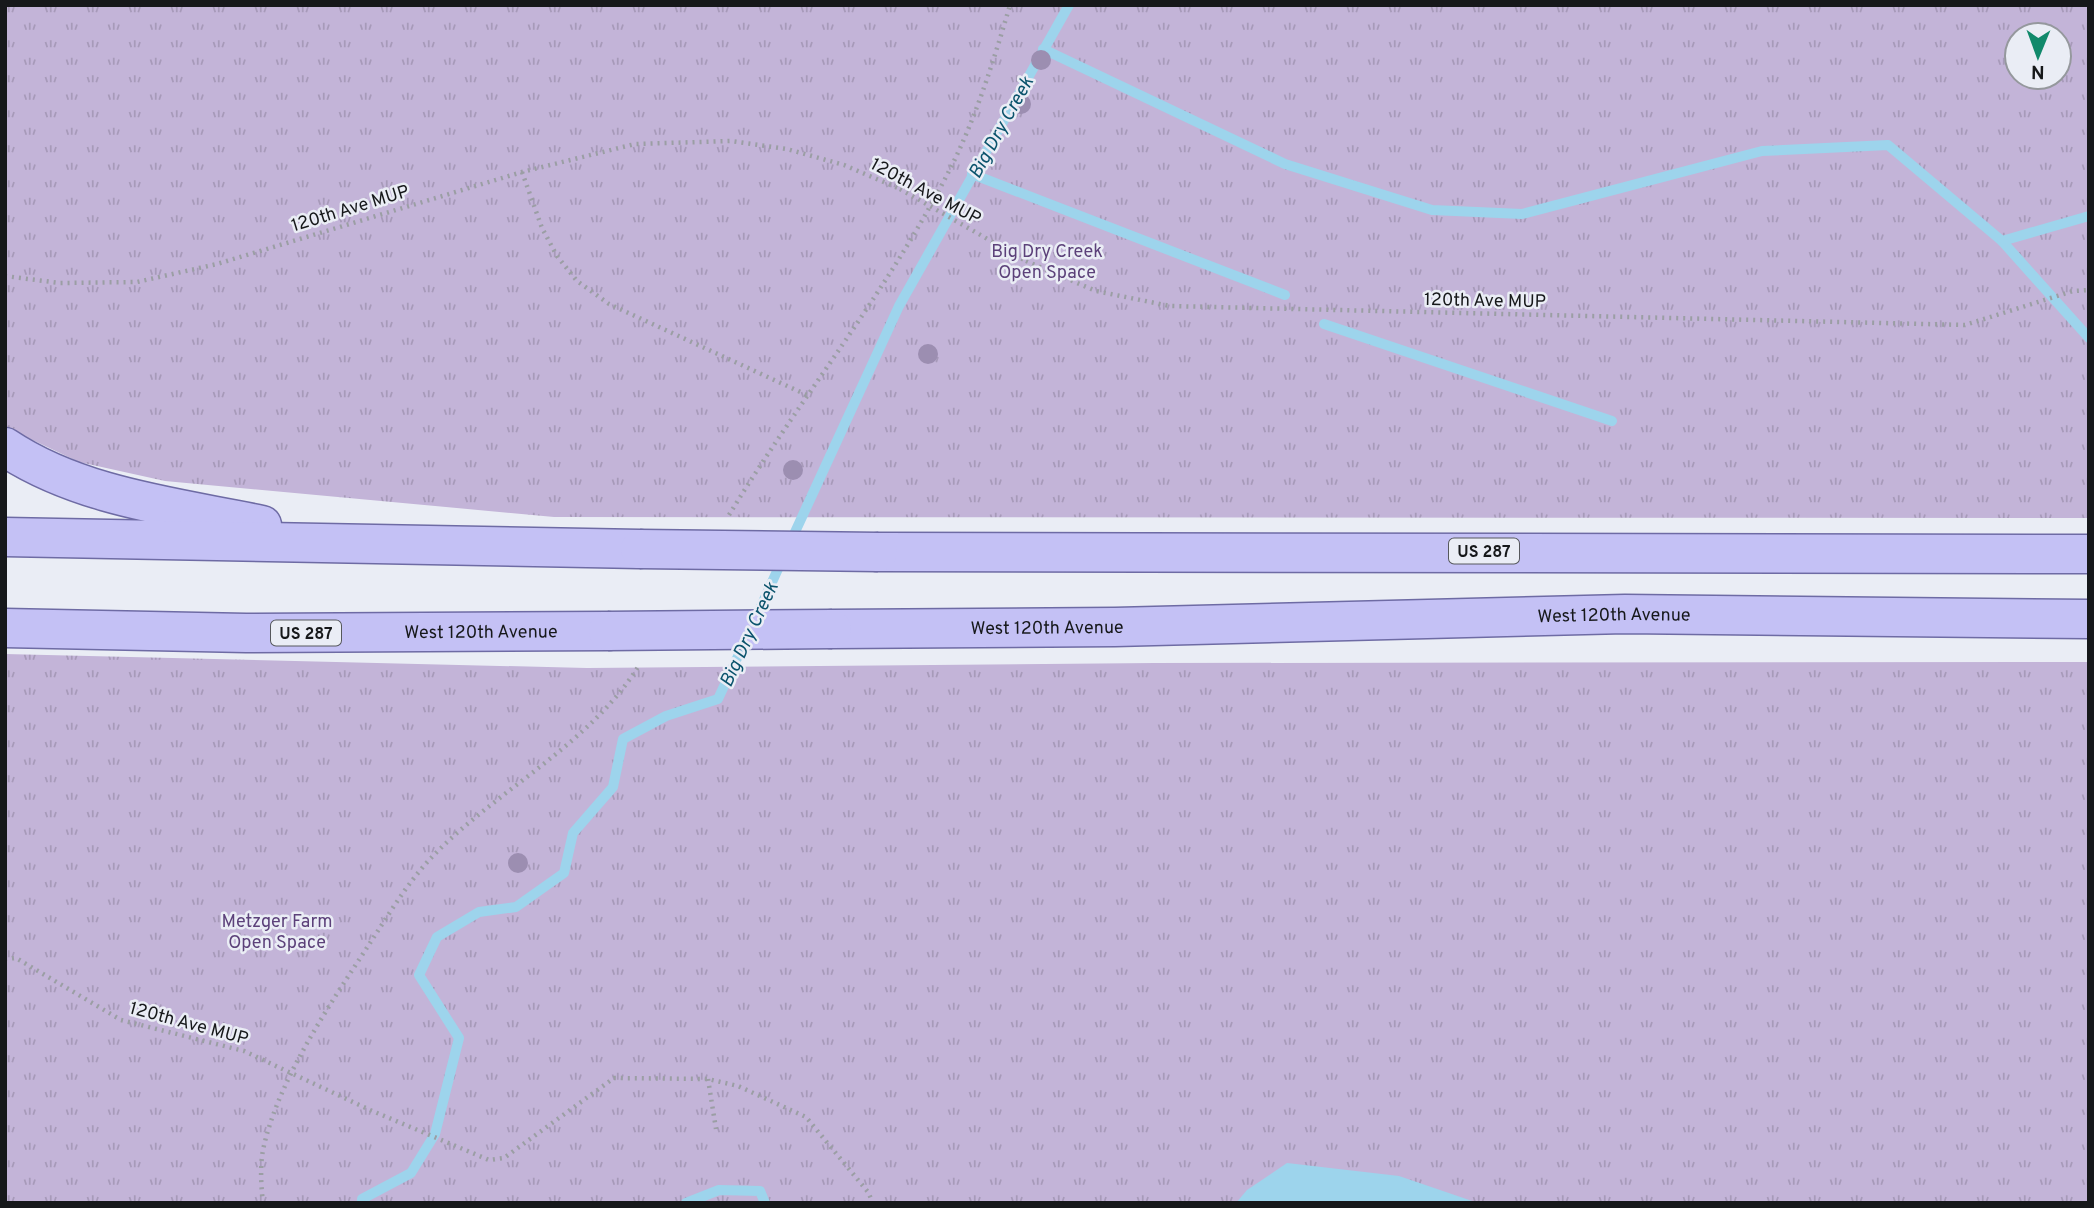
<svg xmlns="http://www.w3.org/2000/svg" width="2094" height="1208" viewBox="0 0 2094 1208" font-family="Overpass,sans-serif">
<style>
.park{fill:url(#park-tufts);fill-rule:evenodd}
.water{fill:#9dd4ec}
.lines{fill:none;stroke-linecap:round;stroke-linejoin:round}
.stream{stroke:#9dd4ec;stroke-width:10}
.primary-casing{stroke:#6e6ba4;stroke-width:41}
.path{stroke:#9b9ea4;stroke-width:4.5;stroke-dasharray:2 5;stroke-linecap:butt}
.primary{stroke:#c4c1f5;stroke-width:38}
.primary-bridge-casing{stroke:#6e6ba4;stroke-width:41;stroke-linecap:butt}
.path-bridge{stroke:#9b9ea4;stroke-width:4.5;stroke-dasharray:2 5;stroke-linecap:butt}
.primary-bridge{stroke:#c4c1f5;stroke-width:38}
.tree{fill:#9c8eb1}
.labels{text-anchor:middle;stroke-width:5;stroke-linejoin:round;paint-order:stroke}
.shield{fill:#eaedf5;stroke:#56585c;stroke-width:2}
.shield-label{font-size:16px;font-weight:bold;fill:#16181a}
.street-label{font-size:18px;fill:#16181a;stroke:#eaedf5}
.park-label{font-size:18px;fill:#5c417a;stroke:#eaedf5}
.water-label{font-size:19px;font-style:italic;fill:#0a536c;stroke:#eaedf5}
</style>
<defs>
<pattern id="park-tufts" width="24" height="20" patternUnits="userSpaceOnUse" patternTransform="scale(1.75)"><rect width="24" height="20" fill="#c3b4d8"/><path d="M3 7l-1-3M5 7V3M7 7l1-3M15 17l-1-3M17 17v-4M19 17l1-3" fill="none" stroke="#a79ab9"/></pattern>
</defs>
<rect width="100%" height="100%" fill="#eaedf5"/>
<!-- park -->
<g class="park">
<path d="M5,5H2089V518L554,517L165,481L79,462L5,427ZM2017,35H2059V77H2017Z"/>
<polygon points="5,654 587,668 1154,663 2089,662 2089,1203 5,1203"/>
</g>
<!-- water -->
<polygon class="water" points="1287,1163 1399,1176 1478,1203 1236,1203 1247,1190"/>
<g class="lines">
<!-- stream -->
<g class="stream">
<polyline points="1043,49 1285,164 1432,210 1522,214 1762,151 1888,145 2002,241 2089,216"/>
<polyline points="972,174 1285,295"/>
<polyline points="2002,241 2089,338"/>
<polyline points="1324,324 1612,421"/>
<polyline points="790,543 899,306 1069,5"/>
<polyline points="754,622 782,560"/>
<polyline points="362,1203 362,1199 411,1173 435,1134 459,1038 419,975 437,937 479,912 516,907 564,873 573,833 613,787 623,739 666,716 718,699 746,639"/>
<polyline points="686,1203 719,1190 760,1191 765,1203"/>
</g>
<!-- primary casing -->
<g class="primary-casing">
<g id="primary">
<path d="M5,447C80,497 176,507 262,525"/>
<polyline points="5,537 640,549"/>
<polyline points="878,552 2089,554"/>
<path id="s1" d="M5,628L246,633L608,631"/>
<path id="s2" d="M832,629L1115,627L1625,614L2089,619"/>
</g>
</g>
<!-- path -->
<g class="path">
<polyline points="522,172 542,228 557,256 577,281 609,304 809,396"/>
<polyline points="1026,261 1096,291 1170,306 1965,325 2073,291 2089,290"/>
<polyline points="5,276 60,283 137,282 217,264 522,172 635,144 731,141 787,149 844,165 900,189"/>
<path d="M729,515C799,400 885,295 947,175C975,121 993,63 1010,5"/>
<polyline points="5,959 16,958 121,1020 244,1051 370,1110 489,1160 504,1158 614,1078 708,1079 738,1086 806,1117 868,1192 873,1203"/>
<polyline points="708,1079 716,1129"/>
<path d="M263,1203C261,1186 260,1166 263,1150C278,1079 331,1003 370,943C389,914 408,882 432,857C495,791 588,746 638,667"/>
</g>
<!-- primary -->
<use href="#primary" class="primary"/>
<!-- primary-bridge casing -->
<g class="primary-bridge-casing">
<g id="primary-bridge">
<polyline points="640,549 878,552"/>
<polyline points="608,631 832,629"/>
</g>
</g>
<!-- path-bridge -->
<polyline class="path-bridge" points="900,189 1026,261"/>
<!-- primary-bridge -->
<use href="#primary-bridge" class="primary-bridge"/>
</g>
<!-- trees -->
<g class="tree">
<circle cx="1041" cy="60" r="10"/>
<circle cx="1021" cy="104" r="10"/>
<circle cx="928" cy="354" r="10"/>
<circle cx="793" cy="470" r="10"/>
<circle cx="518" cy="863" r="10"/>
</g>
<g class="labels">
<!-- shield labels -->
<g class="shield">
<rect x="1449" y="538.5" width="70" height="25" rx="5"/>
<rect x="271" y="620.5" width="70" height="25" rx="5"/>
</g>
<g class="shield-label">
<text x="1484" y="557">US 287</text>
<text x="306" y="639">US 287</text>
</g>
<!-- street labels -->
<g class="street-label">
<text transform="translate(926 191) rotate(28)" y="6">120th Ave MUP</text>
<text transform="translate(350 208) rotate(-17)" y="6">120th Ave MUP</text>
<text transform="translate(1485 300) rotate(1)" y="6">120th Ave MUP</text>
<text dy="6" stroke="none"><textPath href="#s2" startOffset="782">West 120th Avenue</textPath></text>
<text dy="6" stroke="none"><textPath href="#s2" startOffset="215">West 120th Avenue</textPath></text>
<text dy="6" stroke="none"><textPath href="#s1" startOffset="476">West 120th Avenue</textPath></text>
<text transform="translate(189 1023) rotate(15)" y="6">120th Ave MUP</text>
</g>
<!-- park labels -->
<g class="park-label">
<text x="1047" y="257">Big Dry Creek<tspan x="1047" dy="21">Open Space</tspan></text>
<text x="277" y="927">Metzger Farm<tspan x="277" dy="21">Open Space</tspan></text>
</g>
<!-- water labels -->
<g class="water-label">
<text transform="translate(1000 127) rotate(-61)" y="7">Big Dry Creek</text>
<text transform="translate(748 634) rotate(-65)" y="7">Big Dry Creek</text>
</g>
</g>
<!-- border -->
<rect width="2094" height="1208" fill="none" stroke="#16181a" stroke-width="14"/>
<!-- north arrow -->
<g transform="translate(2038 56) rotate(181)"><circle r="33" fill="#eaedf5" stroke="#95989d" stroke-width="2"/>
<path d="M0-5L12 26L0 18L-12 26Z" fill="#11896b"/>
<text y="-10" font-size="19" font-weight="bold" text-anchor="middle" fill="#16181a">N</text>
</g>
</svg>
